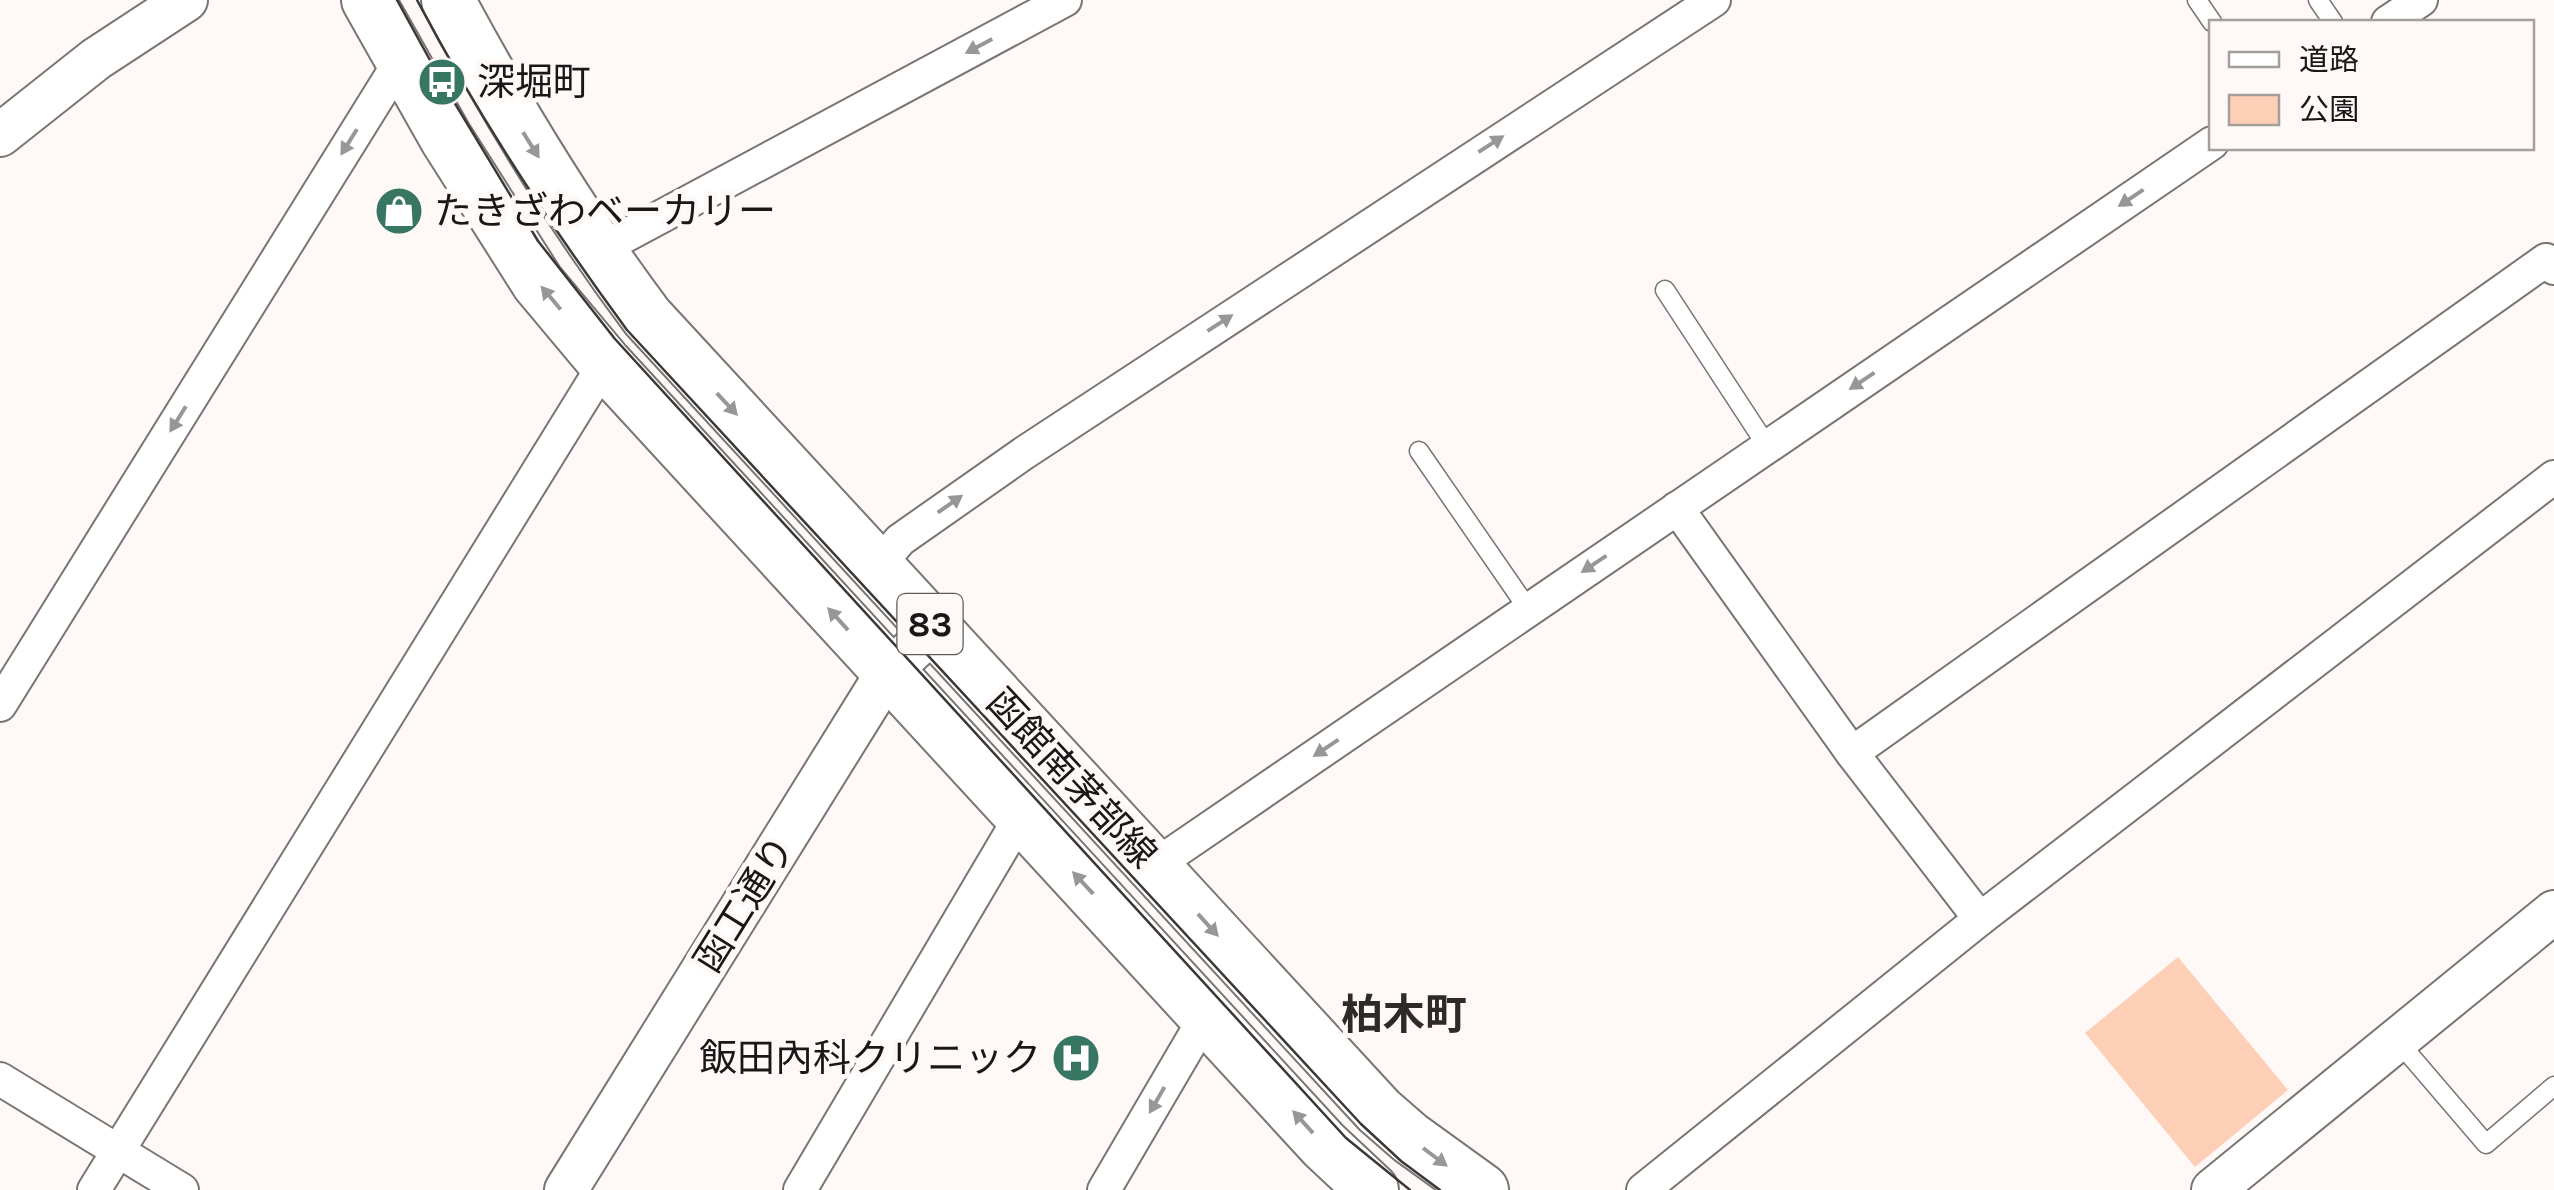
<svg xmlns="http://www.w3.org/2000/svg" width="2554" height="1190" viewBox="0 0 2554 1190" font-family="Karla,'Noto Sans JP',sans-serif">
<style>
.green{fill:#fecfb7}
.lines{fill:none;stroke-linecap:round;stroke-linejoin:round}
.service-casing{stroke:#797572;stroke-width:21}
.minor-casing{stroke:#797572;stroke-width:36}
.tertiary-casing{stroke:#797572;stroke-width:46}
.primary-casing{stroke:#797572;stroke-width:56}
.service{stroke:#fff;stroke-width:18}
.minor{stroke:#fff;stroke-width:32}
.tertiary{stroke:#fff;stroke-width:42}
.primary{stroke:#fff;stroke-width:52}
.tram{stroke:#3b3838;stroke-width:2.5}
.oneway{fill:#989797}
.labels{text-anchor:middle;stroke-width:10;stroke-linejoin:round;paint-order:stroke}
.shield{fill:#fef9f7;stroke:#5e5b5a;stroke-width:2.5}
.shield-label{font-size:35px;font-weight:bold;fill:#191717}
.poi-label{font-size:38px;fill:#191717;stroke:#fef9f7;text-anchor:start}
.street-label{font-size:38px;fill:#191717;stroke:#fef9f7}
.quarter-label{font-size:42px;font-weight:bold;fill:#2e2a28;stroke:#fef9f7}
</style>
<rect width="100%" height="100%" fill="#fef9f7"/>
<!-- green -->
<polygon class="green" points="2178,957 2288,1090 2195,1167 2085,1033"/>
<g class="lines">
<!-- service casing -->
<g class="service-casing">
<g id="service">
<polyline points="2197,0 2212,22"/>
<polyline points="2318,0 2333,22"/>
<polyline points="1665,290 1767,446"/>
<polyline points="1419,451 1528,609"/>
<polyline points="2397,1040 2486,1144 2554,1086"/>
</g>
</g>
<!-- minor casing -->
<g class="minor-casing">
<g id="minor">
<polyline points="2388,22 2421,0"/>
<polyline points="597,251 1065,0"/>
<polyline points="1677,508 1852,753 1980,919"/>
<polyline points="877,567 900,540 1024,453 1714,0"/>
<polyline points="0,705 401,60"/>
<polyline points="1852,753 2546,260 2554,268"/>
<polyline points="1154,866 2212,143"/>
<polyline points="0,1079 182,1190"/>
<polyline points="94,1190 605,363"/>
<polyline points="800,1190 1021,816"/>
<polyline points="1104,1190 1206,1016"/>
<polyline points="1643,1190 1980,919 2554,477"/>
</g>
</g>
<!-- tertiary casing -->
<g class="tertiary-casing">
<g id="tertiary">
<polyline points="0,135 96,59 186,0"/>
<polyline points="566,1190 887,673 935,629"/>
<polyline points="2213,1190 2554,912"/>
</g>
</g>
<!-- primary casing -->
<g class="primary-casing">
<g id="primary">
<polyline points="368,0 446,138 538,283 605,363 1324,1145 1372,1190"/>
<path d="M448,0C507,110 572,217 647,317L1379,1111L1410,1138L1482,1190"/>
</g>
</g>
<!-- service -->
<use href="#service" class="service"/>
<!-- minor -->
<use href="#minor" class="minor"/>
<!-- tertiary -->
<use href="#tertiary" class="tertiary"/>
<!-- primary -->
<use href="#primary" class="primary"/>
<!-- tram -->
<g class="tram">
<polyline points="397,0 442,82 538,241 615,339 1346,1138 1410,1190"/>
<path d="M417,0C478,116 549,224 627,330L1361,1124L1401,1161L1440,1190"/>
</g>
</g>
<!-- one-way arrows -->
<defs><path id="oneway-solid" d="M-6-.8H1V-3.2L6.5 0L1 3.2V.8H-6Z" transform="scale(2.5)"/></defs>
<g class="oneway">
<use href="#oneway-solid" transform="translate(979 46) rotate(152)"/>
<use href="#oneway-solid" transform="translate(349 142) rotate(122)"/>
<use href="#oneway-solid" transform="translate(1491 144) rotate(-33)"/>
<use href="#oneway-solid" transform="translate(531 145) rotate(58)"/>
<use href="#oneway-solid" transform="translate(2131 198) rotate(146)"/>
<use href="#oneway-solid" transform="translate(551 298) rotate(-130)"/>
<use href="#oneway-solid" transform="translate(1220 323) rotate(-33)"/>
<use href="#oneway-solid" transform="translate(1862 381) rotate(146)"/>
<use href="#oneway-solid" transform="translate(727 404) rotate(47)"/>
<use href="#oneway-solid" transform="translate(178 419) rotate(122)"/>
<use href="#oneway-solid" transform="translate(950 504) rotate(-35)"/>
<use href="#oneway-solid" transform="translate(1594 564) rotate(146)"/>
<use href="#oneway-solid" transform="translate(838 619) rotate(-132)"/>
<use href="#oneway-solid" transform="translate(1326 748) rotate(146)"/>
<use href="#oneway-solid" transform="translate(1083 883) rotate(-133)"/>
<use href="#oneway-solid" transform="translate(1208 925) rotate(48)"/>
<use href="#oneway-solid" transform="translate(1157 1100) rotate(120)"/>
<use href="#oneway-solid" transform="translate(1303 1122) rotate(-132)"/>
<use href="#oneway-solid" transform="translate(1435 1157) rotate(37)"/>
</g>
<!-- icons -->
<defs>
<g id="bus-disc" transform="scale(2.5)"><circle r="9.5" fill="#377663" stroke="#fef9f7"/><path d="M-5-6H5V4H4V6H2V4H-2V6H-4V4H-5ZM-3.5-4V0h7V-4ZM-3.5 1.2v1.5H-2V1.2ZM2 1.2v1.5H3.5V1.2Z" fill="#fff"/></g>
<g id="shop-disc" transform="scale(2.5)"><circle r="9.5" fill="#377663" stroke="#fef9f7"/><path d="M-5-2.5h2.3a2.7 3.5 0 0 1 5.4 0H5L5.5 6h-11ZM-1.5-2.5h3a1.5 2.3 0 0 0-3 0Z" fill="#fff"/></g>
<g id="hospital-disc" transform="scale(2.5)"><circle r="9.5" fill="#377663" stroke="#fef9f7"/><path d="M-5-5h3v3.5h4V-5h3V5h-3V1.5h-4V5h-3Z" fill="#fff"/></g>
</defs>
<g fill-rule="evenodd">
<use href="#bus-disc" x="442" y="82"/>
<use href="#shop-disc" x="399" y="211"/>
<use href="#hospital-disc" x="1076" y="1058"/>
</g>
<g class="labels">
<!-- shield labels -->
<rect class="shield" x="897.5" y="594" width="65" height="60" rx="8"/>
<g class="shield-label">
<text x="930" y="636">83</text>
</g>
<!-- poi labels -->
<g class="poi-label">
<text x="477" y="95">深堀町</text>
<text x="434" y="224">たきざわベーカリー</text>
<text x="1041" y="1071" text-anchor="end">飯田內科クリニック</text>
</g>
<!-- street labels -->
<g class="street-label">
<text transform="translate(1072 778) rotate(47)" y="13">函館南茅部線</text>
<text transform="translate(744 904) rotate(-58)" y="13">函工通り</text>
</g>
<!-- quarter labels -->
<g class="quarter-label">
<text x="1404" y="1029">柏木町</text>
</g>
</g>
<!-- legend -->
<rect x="2209" y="20" width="325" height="130" fill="#fef9f7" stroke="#a29f9d" stroke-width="2.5"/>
<rect x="2229" y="52" width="50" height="15" fill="#ffffff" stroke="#a29f9d" stroke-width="2.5"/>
<text x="2299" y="70" font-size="30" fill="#191717">道路</text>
<rect x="2229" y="95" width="50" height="30" fill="#fecfb7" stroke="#a29f9d" stroke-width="2.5"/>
<text x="2299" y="120" font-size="30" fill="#191717">公園</text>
</svg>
